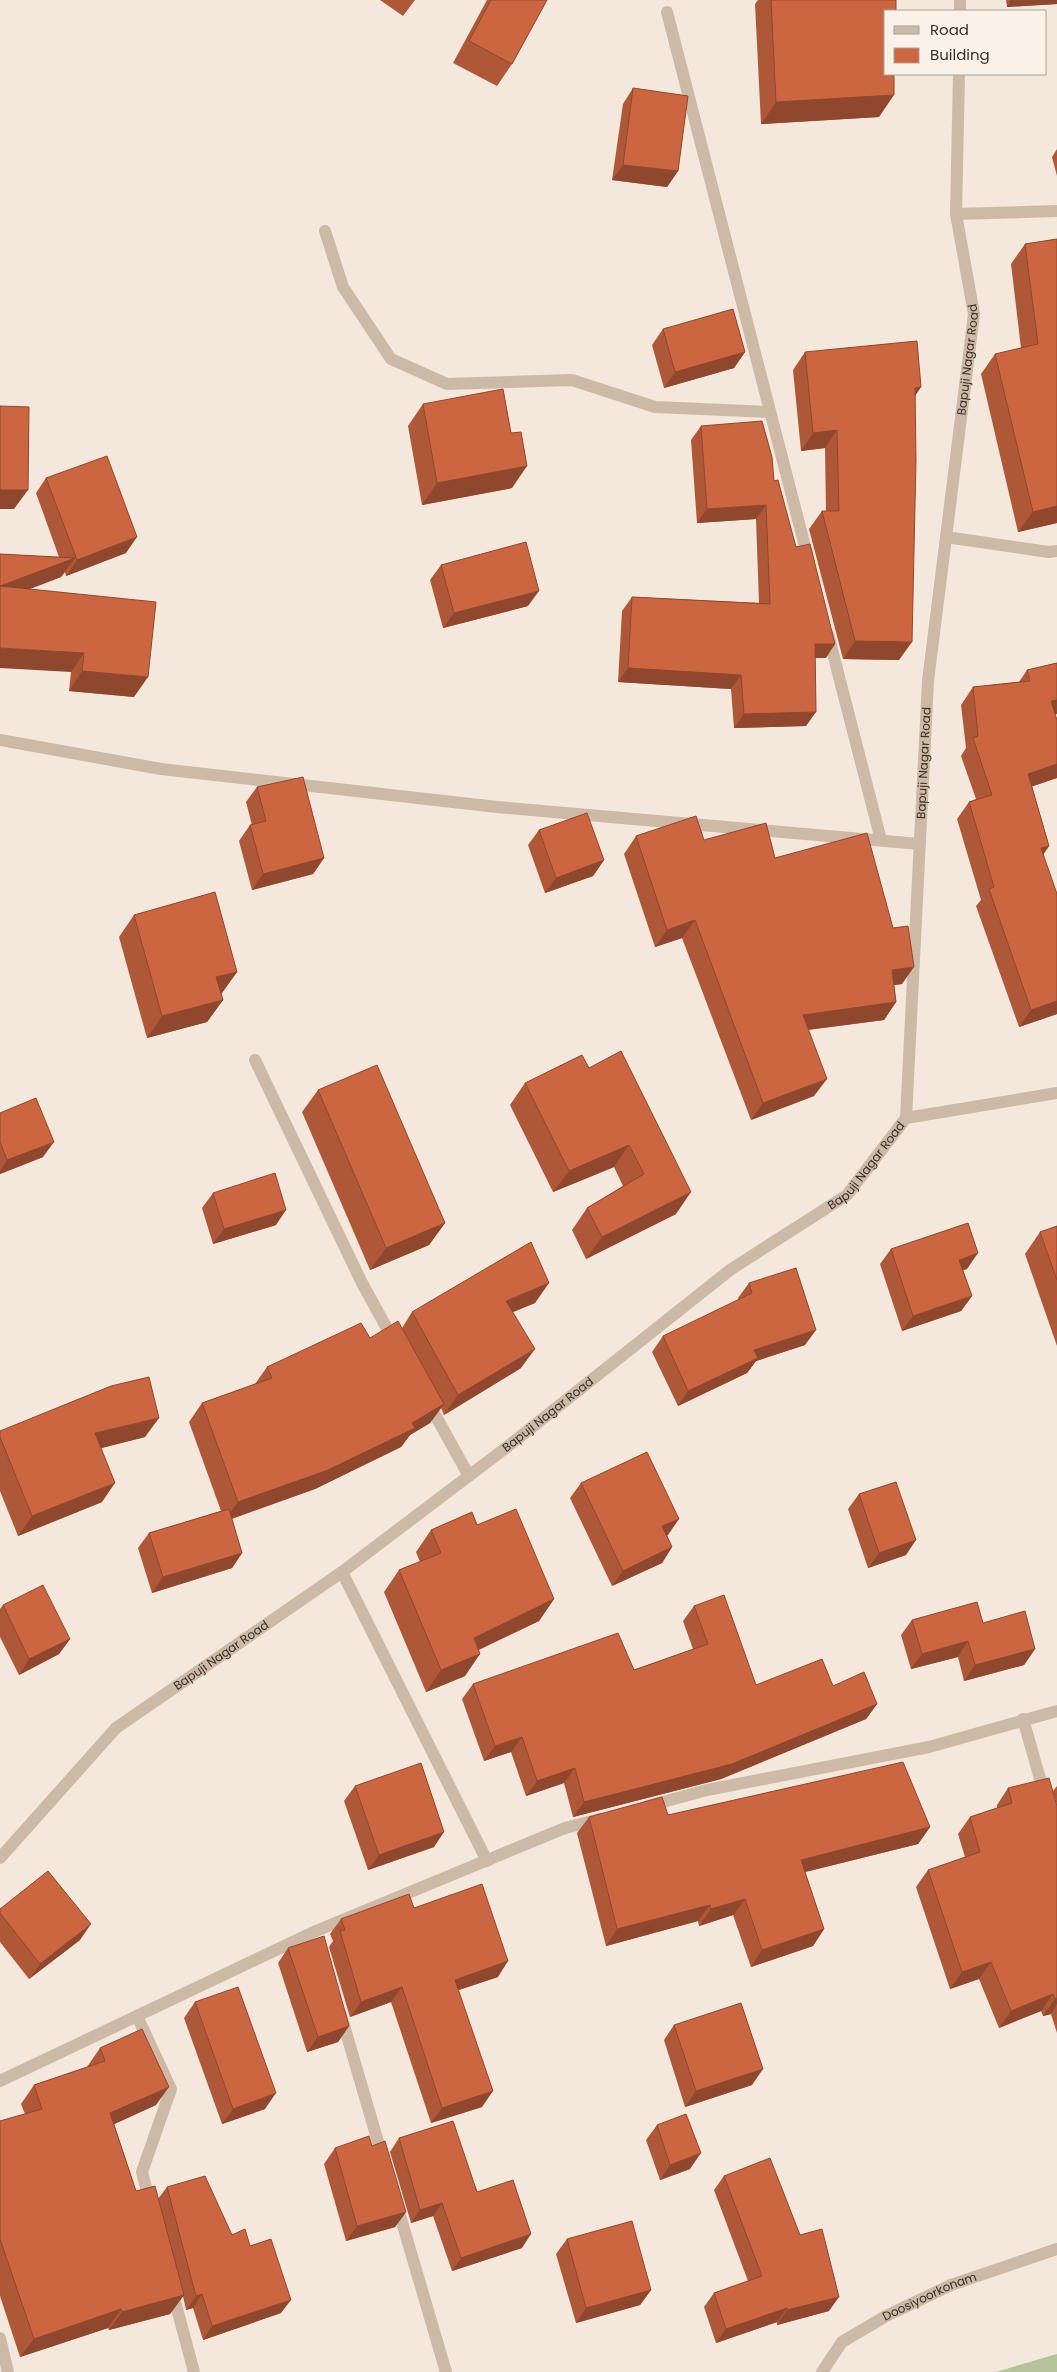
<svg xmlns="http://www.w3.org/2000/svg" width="1057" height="2372" viewBox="0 0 1057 2372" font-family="Poppins,sans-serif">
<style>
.green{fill:#b4c39a}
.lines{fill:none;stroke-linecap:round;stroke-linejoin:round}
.minor{stroke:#ccb9a6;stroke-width:12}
.tertiary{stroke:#ccb9a6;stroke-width:12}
.wall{fill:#af5837}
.shaded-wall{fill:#8f472d}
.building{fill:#cc6640;stroke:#8f472d}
.labels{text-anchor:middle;stroke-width:4;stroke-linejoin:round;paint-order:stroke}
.street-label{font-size:12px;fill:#382d27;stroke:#faf2e8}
</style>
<rect width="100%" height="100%" fill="#f3e8db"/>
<!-- green -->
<polygon class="green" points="1057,2354 1057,2372 996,2372"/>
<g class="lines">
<!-- minor -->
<g class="minor">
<polyline points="667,12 809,562"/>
<polyline points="956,214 1057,211"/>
<polyline points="325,231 343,287 391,359 447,384 572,380 655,407 770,412"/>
<polyline points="946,537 1049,552 1057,551"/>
<polyline points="828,634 881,840"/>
<polyline points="0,740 161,769 497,807 920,844"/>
<polyline points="255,1060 362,1283 395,1343"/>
<polyline points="906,1118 1057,1093"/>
<polyline points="428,1402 469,1476"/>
<polyline points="342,1572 487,1861"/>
<polyline points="1023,1719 1045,1796"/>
<polyline points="648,1806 707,1790 929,1747 1057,1711"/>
<polyline points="341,2015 383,2159"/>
<polyline points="137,2016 171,2089 142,2172 150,2203"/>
<polyline points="0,2081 316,1931 565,1828 600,1819"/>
<polyline points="397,2205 446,2372"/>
<polyline points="172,2290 194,2372"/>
<polyline points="0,2338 8,2372"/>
<path id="s1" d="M822,2372L842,2342L886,2316L951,2285L1057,2249"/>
</g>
<!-- tertiary -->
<g class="tertiary">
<polyline points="960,11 960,0"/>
<path id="s2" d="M0,1858L116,1728L342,1572L507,1447L730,1270L847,1195L906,1118L928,681L974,314L956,214L959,74"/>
</g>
</g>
<!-- wall -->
<g class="wall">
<polygon points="380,0 415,0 403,16"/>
<polygon points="487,0 547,0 512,64 497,86 453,63"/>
<polygon points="758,0 896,0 879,117 761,124 755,4"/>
<polygon points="1006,0 1057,0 1057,4 1007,7"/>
<polygon points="633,88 678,171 667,187 612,180 623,104"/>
<polygon points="1057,149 1057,176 1052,157"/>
<polygon points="1057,239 1057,523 1018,532 981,374 995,354 1021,348 1011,264 1025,244"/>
<polygon points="663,329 745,352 734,368 664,388 652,345"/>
<polygon points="805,352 921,387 915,396 899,660 843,659 809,529 822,511 826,511 825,448 801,451 793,370"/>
<polygon points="423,404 512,488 422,505 408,426"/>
<polygon points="701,426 774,481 826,658 815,658 806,726 734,728 731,689 618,682 622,611 632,597 759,603 756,519 697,523 691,440"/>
<polygon points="46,478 126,553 66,576 65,572 61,577 30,589 134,697 69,691 71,672 0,554 59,557 36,493"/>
<polygon points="441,565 528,606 443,628 430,580"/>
<polygon points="1057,663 1057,714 1055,714 1057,720 1057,778 1032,786 1049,846 1043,855 1057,894 1057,1014 1019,1027 976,906 981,900 957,819 969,802 976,799 961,756 966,748 961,705 973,687 1019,682 1027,670"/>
<polygon points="257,787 324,858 313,874 252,890 239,841 250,825 252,825 246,802"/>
<polygon points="539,830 604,860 593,876 545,893 528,845"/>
<polygon points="636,836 704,840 775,858 902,984 894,985 896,1002 884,1020 808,1030 814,1096 751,1120 682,938 655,947 624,854"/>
<polygon points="134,915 237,972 221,994 223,1000 207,1022 147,1038 119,937"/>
<polygon points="589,1068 676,1214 586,1259 572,1230 587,1208 623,1186 614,1167 553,1192 510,1105 525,1083"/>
<polygon points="318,1090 445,1223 429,1245 370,1270 302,1112"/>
<polygon points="0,1113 43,1157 0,1174"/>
<polygon points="213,1193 276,1225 213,1244 202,1208"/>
<polygon points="1057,1226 1057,1346 1025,1254 1040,1232"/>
<polygon points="891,1249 967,1269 963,1270 972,1296 961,1311 902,1331 880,1264"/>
<polygon points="749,1283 805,1345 756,1361 747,1373 678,1406 652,1352 663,1336 739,1300 738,1298"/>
<polygon points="535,1303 512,1312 521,1368 444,1415 441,1408 430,1423 410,1435 401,1447 315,1489 232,1519 242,1553 232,1568 152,1593 138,1548 149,1533 221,1511 189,1422 202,1403 255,1384 267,1367 370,1338 402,1328 412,1312"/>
<polygon points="0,1431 145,1437 101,1448 102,1502 18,1536 0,1491"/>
<polygon points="581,1483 668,1535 667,1535 672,1547 662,1563 612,1586 570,1498"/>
<polygon points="859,1494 906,1555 868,1568 848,1509"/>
<polygon points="477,1525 554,1599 539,1621 479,1650 465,1676 426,1692 384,1592 399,1570 420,1562 416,1552 431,1530"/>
<polygon points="3,1605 70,1639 59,1654 19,1675 0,1637 0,1609"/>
<polygon points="694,1606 756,1685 833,1686 877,1704 866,1719 721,1779 573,1817 564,1783 526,1796 511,1752 484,1761 462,1699 473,1684 634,1670 693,1649 683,1621"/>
<polygon points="912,1620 983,1623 1035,1649 1024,1665 964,1681 958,1657 911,1669 901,1635"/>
<polygon points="355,1786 434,1847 368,1870 344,1801"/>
<polygon points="1057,1786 1057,1805 1053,1791"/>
<polygon points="1008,1788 1057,1806 1057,2033 1051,2014 1043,2016 1041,2011 999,2028 979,1979 950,1989 916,1887 928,1870 965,1857 958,1834 970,1817 997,1808 997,1805"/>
<polygon points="668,1815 930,1827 918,1844 805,1872 824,1929 813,1946 751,1967 733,1915 699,1926 698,1921 606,1946 577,1833 589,1817"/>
<polygon points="414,1908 498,1977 458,1990 482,2107 431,2123 391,2002 350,2017 329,1947 333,1941 330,1934 341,1919"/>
<polygon points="0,1909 80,1940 29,1979 0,1942"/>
<polygon points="288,1948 349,2026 338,2042 307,2052 278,1963"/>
<polygon points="195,2002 265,2109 222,2124 184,2018"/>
<polygon points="674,2025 752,2085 685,2107 664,2040"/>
<polygon points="100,2048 156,2105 114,2124 136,2191 158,2199 167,2187 232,2235 250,2246 281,2313 203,2340 193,2308 186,2310 183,2296 170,2314 109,2330 108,2328 20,2357 0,2296 0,2121 25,2114 21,2104 34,2085 87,2067"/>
<polygon points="657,2125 690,2169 660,2180 646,2140"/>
<polygon points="399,2138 477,2192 522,2248 452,2271 433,2216 411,2223 390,2152"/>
<polygon points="372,2146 406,2212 395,2227 346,2241 324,2164 335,2148"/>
<polygon points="724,2176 800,2235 829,2311 777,2325 777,2322 716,2343 704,2307 714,2293 748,2281 714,2190"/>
<polygon points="567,2239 651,2290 640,2305 576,2323 556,2254"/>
</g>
<!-- shaded-wall -->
<g class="shaded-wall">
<polygon points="1011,0 1057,0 1057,4 1007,7"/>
<polygon points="894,95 879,117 761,124 776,102"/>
<polygon points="623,165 678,171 667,187 612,180"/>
<polygon points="745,352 734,368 664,388 675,372"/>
<polygon points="921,387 908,405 915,388"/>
<polygon points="837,430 825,448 801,451 813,433"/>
<polygon points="527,466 512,488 422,505 437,483"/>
<polygon points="0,490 28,490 14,509 0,509"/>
<polygon points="766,505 756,519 697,523 707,509"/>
<polygon points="1057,506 1057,523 1018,532 1033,512"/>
<polygon points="137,537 126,553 66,576 77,560"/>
<polygon points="75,558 61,577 0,600 0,586"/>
<polygon points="539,591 528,606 443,628 454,613"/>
<polygon points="855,641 912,642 899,660 843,659"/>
<polygon points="815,644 835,644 826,658 805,658"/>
<polygon points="0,648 84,653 71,672 0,668"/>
<polygon points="628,668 741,675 731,689 618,682"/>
<polygon points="82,671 148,677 134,697 69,691"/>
<polygon points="1057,700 1057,714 1038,719 1051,701"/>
<polygon points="816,712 806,726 734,728 744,714"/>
<polygon points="1057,764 1057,778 1016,792 1028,774"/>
<polygon points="1049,846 1037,863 1041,848"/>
<polygon points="324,858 313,874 252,890 263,874"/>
<polygon points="604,860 593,876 545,893 556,878"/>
<polygon points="695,920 682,938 655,947 667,930"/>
<polygon points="914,967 902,984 880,987 892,970"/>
<polygon points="237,972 222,993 201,999 216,977"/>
<polygon points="223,1000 207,1022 147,1038 162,1016"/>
<polygon points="1057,1001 1057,1014 1019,1027 1031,1010"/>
<polygon points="896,1002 884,1020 790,1032 803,1015"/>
<polygon points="827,1079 814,1096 751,1120 763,1103"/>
<polygon points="54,1142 43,1157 0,1174 0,1171 7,1160"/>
<polygon points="629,1145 614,1167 553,1192 569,1171"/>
<polygon points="691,1192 676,1214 586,1259 602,1237"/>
<polygon points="286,1210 276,1225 213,1244 224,1229"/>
<polygon points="445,1223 429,1245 370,1270 386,1248"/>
<polygon points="978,1253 967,1269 949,1275 959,1260"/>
<polygon points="549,1283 535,1303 492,1321 506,1301"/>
<polygon points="972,1296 961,1311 902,1331 913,1316"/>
<polygon points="816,1330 805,1345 756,1361 747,1373 678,1406 688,1391 754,1350"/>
<polygon points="535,1349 521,1368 444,1415 458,1395"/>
<polygon points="444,1404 430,1423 410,1435 401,1447 315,1489 224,1521 238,1502 412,1423"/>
<polygon points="159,1418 145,1437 82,1453 95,1433"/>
<polygon points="115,1483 102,1502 18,1536 32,1516"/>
<polygon points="679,1519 668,1535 652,1542 662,1526"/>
<polygon points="916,1540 906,1555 868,1568 879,1553"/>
<polygon points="672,1547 662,1563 612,1586 623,1571"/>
<polygon points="242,1553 232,1568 152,1593 163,1577"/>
<polygon points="554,1599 539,1621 458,1659 474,1638"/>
<polygon points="70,1639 59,1654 19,1675 29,1659"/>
<polygon points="968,1641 958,1657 911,1669 922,1654"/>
<polygon points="1035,1649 1024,1665 964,1681 975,1665"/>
<polygon points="480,1654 465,1676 426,1692 441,1670"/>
<polygon points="877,1704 866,1719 721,1779 573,1817 584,1802"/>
<polygon points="522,1737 511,1752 484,1761 495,1746"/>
<polygon points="575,1768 564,1783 526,1796 537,1781"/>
<polygon points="930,1827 918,1844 789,1876 801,1860"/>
<polygon points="444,1832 434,1847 368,1870 379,1855"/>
<polygon points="745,1899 733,1915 699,1926 711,1909"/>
<polygon points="710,1905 698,1921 606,1946 617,1929"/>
<polygon points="91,1924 80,1940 29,1979 40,1964"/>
<polygon points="824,1929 813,1946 751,1967 762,1950"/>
<polygon points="508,1961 498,1977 444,1995 455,1980"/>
<polygon points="991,1962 979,1979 950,1989 962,1972"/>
<polygon points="402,1987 391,2002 350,2017 361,2002"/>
<polygon points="1053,1994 1041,2011 999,2028 1011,2011"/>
<polygon points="1057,1998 1057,2004 1051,2014 1043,2016 1055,1999"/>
<polygon points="349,2026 338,2042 307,2052 318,2037"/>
<polygon points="763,2069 752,2085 685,2107 696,2091"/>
<polygon points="169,2087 156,2105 97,2132 110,2113"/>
<polygon points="493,2091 482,2107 431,2123 442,2108"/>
<polygon points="276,2093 265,2109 222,2124 233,2109"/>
<polygon points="701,2153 690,2169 660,2180 670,2165"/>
<polygon points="442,2203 433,2216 411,2223 420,2210"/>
<polygon points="406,2212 395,2227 346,2241 357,2226"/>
<polygon points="531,2234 522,2248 452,2271 461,2258"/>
<polygon points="651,2290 640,2305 576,2323 586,2308"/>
<polygon points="202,2294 193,2308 186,2310 196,2296"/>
<polygon points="184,2295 170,2314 109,2330 122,2312"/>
<polygon points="839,2297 829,2311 777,2325 787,2310"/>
<polygon points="291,2300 281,2313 203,2340 212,2326"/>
<polygon points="787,2308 777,2322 716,2343 726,2329"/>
<polygon points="121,2309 108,2328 20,2357 34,2339"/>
</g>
<!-- building -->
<g class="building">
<polygon points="491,0 547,0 512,64 469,41"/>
<polygon points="771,0 896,0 896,11 886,11 886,74 894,74 894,95 776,102"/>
<polygon points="633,88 688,96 678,171 623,165"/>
<polygon points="1057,239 1057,506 1033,512 995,354 1038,344 1025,244"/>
<polygon points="733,309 745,352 675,372 663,329"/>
<polygon points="917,341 921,387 915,388 916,460 912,642 855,641 822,511 839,511 837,430 813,433 805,352"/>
<polygon points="503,389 511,433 521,432 527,466 437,483 423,404"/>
<polygon points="0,406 29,407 28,490 0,490"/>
<polygon points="762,421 772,457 774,481 778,480 796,547 810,544 835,644 815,644 816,712 744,714 741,675 628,668 632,597 770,604 766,505 707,509 701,426"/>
<polygon points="107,456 137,537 77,560 46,478"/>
<polygon points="526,542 539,591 454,613 441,565"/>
<polygon points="0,554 75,558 0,586"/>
<polygon points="0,586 156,602 148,677 82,671 84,653 0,648"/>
<polygon points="1057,663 1057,700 1051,701 1057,720 1057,764 1028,774 1049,846 1041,848 1057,894 1057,1001 1031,1010 989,889 994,887 969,802 992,795 973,738 978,736 973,687 1030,681 1027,670"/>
<polygon points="303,777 324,858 263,874 250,825 266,821 257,787"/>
<polygon points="587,813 604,860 556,878 539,830"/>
<polygon points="696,816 704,840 766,823 775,858 867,833 893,928 908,926 914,967 892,970 896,1002 803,1015 827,1079 763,1103 695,920 667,930 636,836"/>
<polygon points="215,892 237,972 216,977 223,1000 162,1016 134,915"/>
<polygon points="621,1051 691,1192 602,1237 587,1208 644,1174 629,1145 569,1171 525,1083 582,1055 589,1068"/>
<polygon points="377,1065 445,1223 386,1248 318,1090"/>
<polygon points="36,1098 54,1142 7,1160 0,1142 0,1113"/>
<polygon points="275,1173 286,1210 224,1229 213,1193"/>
<polygon points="968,1223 978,1253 959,1260 972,1296 913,1316 891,1249"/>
<polygon points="1057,1226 1057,1280 1040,1232"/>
<polygon points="531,1242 549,1283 506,1301 535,1349 458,1395 412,1312"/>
<polygon points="796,1268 816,1330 754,1350 758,1358 688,1391 663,1336 752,1293 749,1283"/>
<polygon points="398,1321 444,1404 412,1423 415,1428 328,1470 238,1502 202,1403 272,1378 267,1367 361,1323 370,1338"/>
<polygon points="149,1377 159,1418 95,1433 115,1483 32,1516 0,1437 0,1431 111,1386"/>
<polygon points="647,1452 679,1519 662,1526 672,1547 623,1571 581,1483"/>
<polygon points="896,1482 916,1540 879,1553 859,1494"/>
<polygon points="229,1509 242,1553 163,1577 149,1533"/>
<polygon points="516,1509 554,1599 474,1638 480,1654 441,1670 399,1570 441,1553 431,1530 472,1512 477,1525"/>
<polygon points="43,1585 70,1639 29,1659 3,1605"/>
<polygon points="724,1595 756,1685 822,1659 833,1686 864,1672 877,1704 732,1764 584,1802 575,1768 537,1781 522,1737 495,1746 473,1684 618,1633 634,1670 708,1644 694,1606"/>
<polygon points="977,1602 983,1623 1025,1611 1035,1649 975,1665 968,1641 922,1654 912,1620"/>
<polygon points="903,1762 930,1827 801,1860 824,1929 762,1950 745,1899 711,1909 710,1905 617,1929 589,1817 662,1797 668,1815"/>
<polygon points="421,1763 444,1832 379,1855 355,1786"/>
<polygon points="1049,1778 1057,1806 1057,1998 1055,1999 1053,1994 1011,2011 991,1962 962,1972 928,1870 980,1852 970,1817 1012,1803 1008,1788"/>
<polygon points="48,1871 91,1924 40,1964 0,1913 0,1909"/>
<polygon points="482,1884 508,1961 455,1980 493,2091 442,2108 402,1987 361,2002 340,1931 345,1930 341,1919 409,1894 414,1908"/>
<polygon points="324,1936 349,2026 318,2037 288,1948"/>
<polygon points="238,1987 276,2093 233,2109 195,2002"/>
<polygon points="741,2003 763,2069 696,2091 674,2025"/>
<polygon points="142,2029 169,2087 110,2113 136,2191 155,2186 184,2295 122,2312 121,2309 34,2339 0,2239 0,2121 42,2109 34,2085 105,2061 100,2048"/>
<polygon points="686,2114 701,2153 670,2165 657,2125"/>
<polygon points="453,2121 477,2192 513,2180 531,2234 461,2258 442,2203 420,2210 399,2138"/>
<polygon points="369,2136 372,2146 385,2141 406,2212 357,2226 335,2148"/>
<polygon points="770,2158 800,2235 822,2229 839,2297 787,2310 787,2308 726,2329 714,2293 762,2276 724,2176"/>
<polygon points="205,2176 232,2235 245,2229 250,2246 271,2239 291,2300 212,2326 202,2294 196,2296 167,2187"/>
<polygon points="632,2221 651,2290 586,2308 567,2239"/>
</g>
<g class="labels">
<!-- street labels -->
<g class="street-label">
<text dy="4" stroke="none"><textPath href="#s2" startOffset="1938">Bapuji Nagar Road</textPath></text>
<text dy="4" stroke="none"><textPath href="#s2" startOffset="1532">Bapuji Nagar Road</textPath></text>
<text dy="4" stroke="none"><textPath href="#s2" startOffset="1114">Bapuji Nagar Road</textPath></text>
<text dy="4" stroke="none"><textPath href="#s2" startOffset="708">Bapuji Nagar Road</textPath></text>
<text dy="4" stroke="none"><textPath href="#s2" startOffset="302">Bapuji Nagar Road</textPath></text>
<text dy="4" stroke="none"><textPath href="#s1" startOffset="135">Doosiyoorkonam</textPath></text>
</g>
</g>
<!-- legend -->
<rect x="884" y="10" width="162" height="65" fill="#faf2e8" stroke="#aca39b"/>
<rect x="894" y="26" width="25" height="8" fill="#ccb9a6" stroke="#aca39b"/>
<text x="930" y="35" font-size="15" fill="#382d27">Road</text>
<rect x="894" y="48" width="25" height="15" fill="#cc6640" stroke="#aca39b"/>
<text x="930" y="60" font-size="15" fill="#382d27">Building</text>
</svg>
